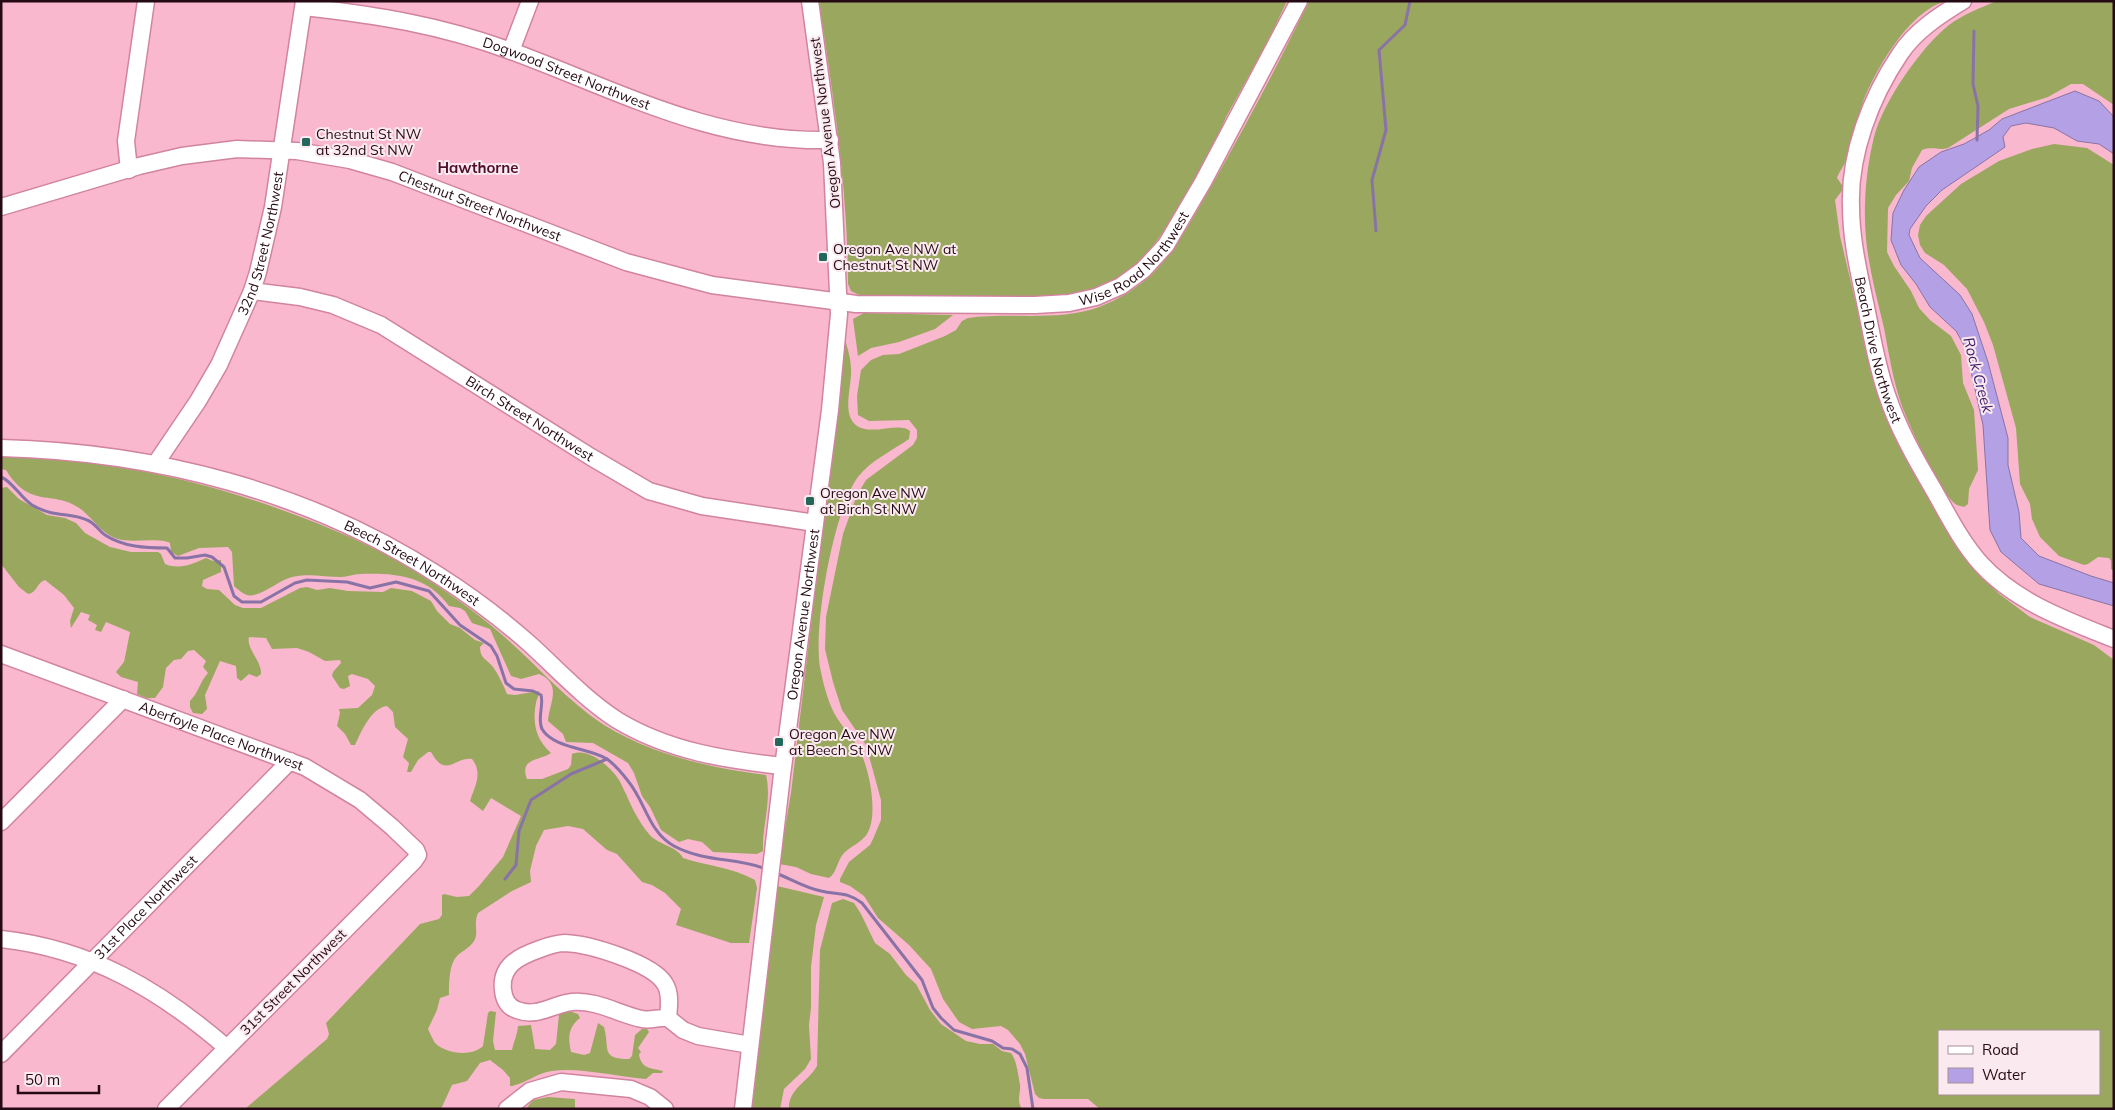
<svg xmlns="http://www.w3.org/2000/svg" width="2115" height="1110" viewBox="0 0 2115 1110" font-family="Mulish,sans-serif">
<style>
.forest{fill:#9aa75e;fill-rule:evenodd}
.water{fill:#b4a0e4;stroke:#8973a6}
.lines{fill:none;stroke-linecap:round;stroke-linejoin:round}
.stream{stroke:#8973a6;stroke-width:3}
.minor-casing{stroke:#d1849f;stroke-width:19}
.minor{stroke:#fff;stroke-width:16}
.poi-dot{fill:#226759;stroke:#fae9ee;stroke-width:2}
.labels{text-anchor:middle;stroke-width:4;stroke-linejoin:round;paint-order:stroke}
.street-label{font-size:14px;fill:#250914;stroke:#fae9ee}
.poi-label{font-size:14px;fill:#250914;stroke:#fae9ee;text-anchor:start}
.neighbourhood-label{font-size:15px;font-weight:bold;fill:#4f0e2c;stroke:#fae9ee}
.water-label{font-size:15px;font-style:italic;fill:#3b1b69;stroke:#fae9ee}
</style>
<rect width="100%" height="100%" fill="#f9b8ce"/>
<!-- forest -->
<g class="forest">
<path d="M819,1H1287L1267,43L1226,117L1215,143L1168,225L1151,249L1133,267L1117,279L1083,293L1049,297H872L859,295L851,291L848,284C848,189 833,95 819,1Z"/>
<path d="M1309,1H1946C1909,11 1876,69 1863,102C1857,121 1852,139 1847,158C1845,165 1839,171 1837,178L1844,188L1835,200L1840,236L1873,377L1894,436L1921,486L1965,557L1998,593L2030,617L2094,645L2114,660V1109H1100L1088,1099H1044L1039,1098L1035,1094L1025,1054L1020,1044L1008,1030L1001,1026L972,1029L959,1022L943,999L931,969L909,945L878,918L864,896L850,886L840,882V879L849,862L870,845L873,839L881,820V800L866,745L842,710L833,682L825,649L826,617L843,534L857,495L866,480L913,445L917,438V430L909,420L869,421L858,415L857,396L861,370L871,360L883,355L899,354L945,336L956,330L962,321L968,318C1011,312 1058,322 1099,307C1118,300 1139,287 1153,273C1178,248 1194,215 1212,185C1246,125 1279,63 1309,1ZM1939,1031H2099V1094H1939Z"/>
<path d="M1997,1H2114V105L2083,84H2071L2048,97L2009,109L1948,148C1939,151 1933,146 1922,150L1912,168L1909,181L1896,195L1888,208L1887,252L1894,266L1911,291L1919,308L1930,320L1951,336L1961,355L1963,383L1974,410L1978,470L1969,489L1968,504L1964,507C1962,506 1959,506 1957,505C1941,496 1909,425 1902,406C1893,381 1889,354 1884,328C1877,298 1869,269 1866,239C1863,205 1866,170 1874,137C1883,102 1921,47 1949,25C1962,15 1982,7 1997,1Z"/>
<polygon points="2054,144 2087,148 2114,165 2114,571 2111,569 2111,561 2109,558 2098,557 2088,564 2084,565 2059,556 2040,537 2032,519 2030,504 2020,484 2016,428 1993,345 1984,322 1967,289 1944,265 1925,253 1920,245 1918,235 1920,225 1926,216 1961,184 1999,161 2032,149"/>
<polygon points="864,313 953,315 935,329 899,342 871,348 858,356 853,319"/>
<path d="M845,340C848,349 851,360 851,370C852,386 841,415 857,426C872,436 900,421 910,431L909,439C893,450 870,461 858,477C834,508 811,634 821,672C824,687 829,705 837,718C844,729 853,738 859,749C869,767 879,815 867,834C862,842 851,846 844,853C837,860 837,873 829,878L811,874L796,867L779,864L791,793Z"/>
<path d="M1,457C105,458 204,480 301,517C346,534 390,554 430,581C457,599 484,618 508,640C539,668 569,702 604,725C653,755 710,768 766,775C772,801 762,826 763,851L757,854L713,852L702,842L688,839L679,842L661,830L650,807L642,796L634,773L628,763L593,743L566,742L563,734L548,721C549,704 563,684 539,674L521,679L511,676L490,629L472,623L465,611L460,608L449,606C426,575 395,573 360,574C353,574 348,577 341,577C325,577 308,573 292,577C278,581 267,592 254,595C245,597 240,591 234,586L232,552L228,547L199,548L178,556L171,552L170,543L168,542C152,538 131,543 118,539C103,535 93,519 82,510C54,488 31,511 6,470L1,469Z"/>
<path d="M7,487L19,499L47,515L65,518L76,523L85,533L110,547L131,552H158L161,554L165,564C180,570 193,564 206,558L213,561L221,560V572L203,580L202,586L207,589L219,590L235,605L243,608H261L300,588L307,587L317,590L330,588L348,591L383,592L391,588L412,591L431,601L437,611L450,624L460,628L475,640L484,643L480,647C480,659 487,659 493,667C499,675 503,685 507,694L515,695L539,691C539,696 537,698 536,703C532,723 536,740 551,753C539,761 519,758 527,779H542L568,769L571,765L572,754C588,747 608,765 617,777C621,782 623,789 626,794C632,808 639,822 649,834C658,845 677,846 683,858C707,866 732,867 755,880L757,888L749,943H731L676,925L681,909L665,893L652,885L642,882L617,854L607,850L583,829L568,826L544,830L536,846L530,871L531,882L512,891L478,913C474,922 477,929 476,936C474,946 463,950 457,956C449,964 449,984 449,995L440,998L437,1010L428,1029C430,1033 433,1040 435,1043C446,1054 472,1057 483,1046L488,1013L490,1011L496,1012L493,1041L495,1050H512C514,1041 517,1036 518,1026L531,1025L535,1049L550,1050L556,1044L559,1015L560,1012L569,1011L578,1014L580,1018C568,1027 568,1038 571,1052L584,1055L590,1053L598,1023L604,1027C610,1049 600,1059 629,1059L632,1056L635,1035L642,1029H647L649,1032L638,1048L641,1052L639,1054C641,1069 651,1068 663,1071L662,1073H653L646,1079C615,1077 582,1067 552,1071C537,1073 526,1083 512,1086H510V1078L503,1070L490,1060L480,1063L467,1081L452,1085L441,1109H245L327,1039L329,1034L326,1023L420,924L439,919L442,915V895L444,894L457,897L469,896L479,886L503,857L521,816L491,798L483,811L470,801C475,786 483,773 472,759C454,757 446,779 431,752H428L418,760L411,772H407L409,763L403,757L408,739L395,727L393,712L387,706C371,708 361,732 355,745H351L345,734L337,726L340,713L339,709L358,708L372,695L375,686L368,679L352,674L348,676L350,686L344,689L340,688L332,676L333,672L341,663L340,660L325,661L309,652L297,648L272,649L266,638L249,637C246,649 262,661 261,674L257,677L249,674L241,681L237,678L236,666L220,661L205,695L207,709L202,714L193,713L190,707V701C199,692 199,683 208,673L203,667L206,661L194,650L188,651L181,659L174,660L166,668L163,687L155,698H146L137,694L138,682L121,677L116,672L124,662L130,632L106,622L101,632L95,630L97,625L88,620L90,615L81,612L71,628L70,621L74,608L64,595L45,580C37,582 37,593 28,594L19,587L1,564V488Z"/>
<polygon points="777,886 824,897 816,925 811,967 811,1008 809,1025 811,1059 805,1069 784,1089 780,1109 750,1109"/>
<path d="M843,899L854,903L861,914L875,943L890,954L906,975L916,984L930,1010L941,1024L966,1041L980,1044H993L1002,1051L1011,1053C1017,1061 1018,1074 1020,1085C1021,1093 1016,1100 1022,1109H789C788,1089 808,1082 817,1066L820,950L832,903Z"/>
<polygon points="548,1097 575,1099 575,1109 526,1109 533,1100"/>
</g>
<!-- water -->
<polygon class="water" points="2075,91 2099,101 2114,117 2114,154 2099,144 2077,141 2054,128 2026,123 2011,126 2003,137 2005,147 1942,190 1926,206 1910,229 1909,235 1920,258 1960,295 1972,314 1988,362 2008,438 2008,465 2019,512 2021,538 2039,556 2091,576 2114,583 2114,606 2039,584 2001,552 1990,530 1983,425 1972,376 1969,354 1956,331 1930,307 1916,284 1901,265 1891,240 1893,213 1904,190 1919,167 1941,152 1964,144 1989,130 2002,119"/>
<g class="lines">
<!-- stream -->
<g class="stream">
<polyline points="1974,31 1973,84 1978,106 1977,140"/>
<polyline points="1376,231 1372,180 1386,130 1379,50 1405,25 1410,1"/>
<path d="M1,477C13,482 20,497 32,505C54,518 69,512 87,520C94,522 99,531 105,535C123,547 146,548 167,548L175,558H187L205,555L212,557L224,567L234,596L242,602H261L295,583L307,580L347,582L370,588L396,582L429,591L460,625L491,646L497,656L506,683L514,689L533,691L541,695C544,705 537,719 542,729C553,748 589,748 607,759C615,765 622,773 628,781C645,801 649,833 674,846C706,863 736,857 766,869"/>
<path d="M776,873C791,879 805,888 821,891C838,895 846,891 862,903L922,980L933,1008L941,1018L954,1030L992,1041L1003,1048L1012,1049L1020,1054L1027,1068L1033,1109"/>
<polyline points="505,879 516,865 519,831 531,800 571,774 607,759"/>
</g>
<!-- minor casing -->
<g class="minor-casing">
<g id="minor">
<path id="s1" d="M1963,1C1940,15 1915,31 1900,54C1871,97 1849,154 1851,206C1851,240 1859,273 1866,307C1872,336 1877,367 1887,395C1898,428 1915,458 1932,487C1947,513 1961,542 1981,564C2016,602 2066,620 2114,639"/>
<path id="s2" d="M304,7C377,15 440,25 511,51C617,90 713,143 830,140"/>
<polyline points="511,51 530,1"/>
<polyline points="129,170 126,141 146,1"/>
<path id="s3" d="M1,207L139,166L182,156L237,149L297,151L350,160L392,172L626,262L712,285L856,304L1035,305L1069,303L1096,297L1121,286L1143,270L1166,245L1203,182L1299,1"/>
<path id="s4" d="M252,291L300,297L333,305L381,325L591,457L649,491L702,506L815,523"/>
<path id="s5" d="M1,448C155,452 308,491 438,575C471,596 503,620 532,646C559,671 586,700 617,720C668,751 726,760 783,766"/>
<path id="s6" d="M156,463L198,401L219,365L252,291L258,272L273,207L304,1"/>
<path id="s7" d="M1,654L305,767L360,800L392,827L416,850L418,855L414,861L166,1109"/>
<polyline points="1,822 123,699"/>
<path d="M1,939C91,949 160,990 227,1048"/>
<path d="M668,1018C669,1007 671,993 665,984C653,963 589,944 565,943C556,943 548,946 540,949C520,956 500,965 503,990C504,1000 508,1007 517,1010C537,1018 553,1004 572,1002C598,1000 618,1014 642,1019C651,1021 659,1017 668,1018L683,1030L698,1036L750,1045"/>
<path id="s8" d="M1,1054L290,761"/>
<polyline points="507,1109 530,1091 561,1082 631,1089 650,1097 665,1109"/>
<path id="s9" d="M743,1109L782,775L830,410L839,314L832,163L810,1"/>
</g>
</g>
<!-- minor -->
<use href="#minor" class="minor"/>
</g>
<!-- markers -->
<g class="poi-dot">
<rect x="301" y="137" width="10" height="10" rx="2.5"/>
<rect x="818" y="252" width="10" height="10" rx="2.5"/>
<rect x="805" y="496" width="10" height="10" rx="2.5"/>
<rect x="774" y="737" width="10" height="10" rx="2.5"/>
</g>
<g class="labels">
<!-- street labels -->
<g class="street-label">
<text dy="5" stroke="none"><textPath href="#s2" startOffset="272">Dogwood Street Northwest</textPath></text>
<text transform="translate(825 123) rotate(-97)" y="5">Oregon Avenue Northwest</text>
<text dy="5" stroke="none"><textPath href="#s3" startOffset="495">Chestnut Street Northwest</textPath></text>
<text dy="5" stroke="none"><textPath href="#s6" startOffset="246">32nd Street Northwest</textPath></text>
<text dy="5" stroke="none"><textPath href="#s3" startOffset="1181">Wise Road Northwest</textPath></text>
<text dy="5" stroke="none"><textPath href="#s1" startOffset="392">Beach Drive Northwest</textPath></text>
<text dy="5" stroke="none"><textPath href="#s4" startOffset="310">Birch Street Northwest</textPath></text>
<text dy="5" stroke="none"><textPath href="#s5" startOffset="432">Beech Street Northwest</textPath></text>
<text dy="5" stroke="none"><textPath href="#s9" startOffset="498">Oregon Avenue Northwest</textPath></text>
<text dy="5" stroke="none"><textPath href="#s7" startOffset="235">Aberfoyle Place Northwest</textPath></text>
<text dy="5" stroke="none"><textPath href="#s8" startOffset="206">31st Place Northwest</textPath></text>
<text transform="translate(293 982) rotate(-45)" y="5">31st Street Northwest</text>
</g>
<!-- poi labels -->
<g class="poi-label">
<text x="316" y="139">Chestnut St NW<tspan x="316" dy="16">at 32nd St NW</tspan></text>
<text x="833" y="254">Oregon Ave NW at<tspan x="833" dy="16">Chestnut St NW</tspan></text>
<text x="820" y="498">Oregon Ave NW<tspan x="820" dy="16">at Birch St NW</tspan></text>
<text x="789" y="739">Oregon Ave NW<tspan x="789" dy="16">at Beech St NW</tspan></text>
</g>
<!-- neighbourhood labels -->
<g class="neighbourhood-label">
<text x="478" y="173">Hawthorne</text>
</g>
<!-- water labels -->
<g class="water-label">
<text transform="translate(1978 375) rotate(75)" y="5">Rock Creek</text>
</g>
</g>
<!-- border -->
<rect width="2115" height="1110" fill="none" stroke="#250914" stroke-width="5"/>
<!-- legend -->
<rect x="1938" y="1030" width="162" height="65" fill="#fae9ee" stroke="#a58f97"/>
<rect x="1948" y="1046" width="25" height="8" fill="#ffffff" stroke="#a58f97"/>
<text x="1982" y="1055" font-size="15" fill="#250914">Road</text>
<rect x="1948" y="1068" width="25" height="15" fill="#b4a0e4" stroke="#a58f97"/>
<text x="1982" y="1080" font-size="15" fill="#250914">Water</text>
<!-- scale -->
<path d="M18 1085v8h81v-8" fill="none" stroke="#250914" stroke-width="2.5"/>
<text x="25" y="1085" font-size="15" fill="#250914" stroke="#fae9ee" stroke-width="4" paint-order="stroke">50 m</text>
</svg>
